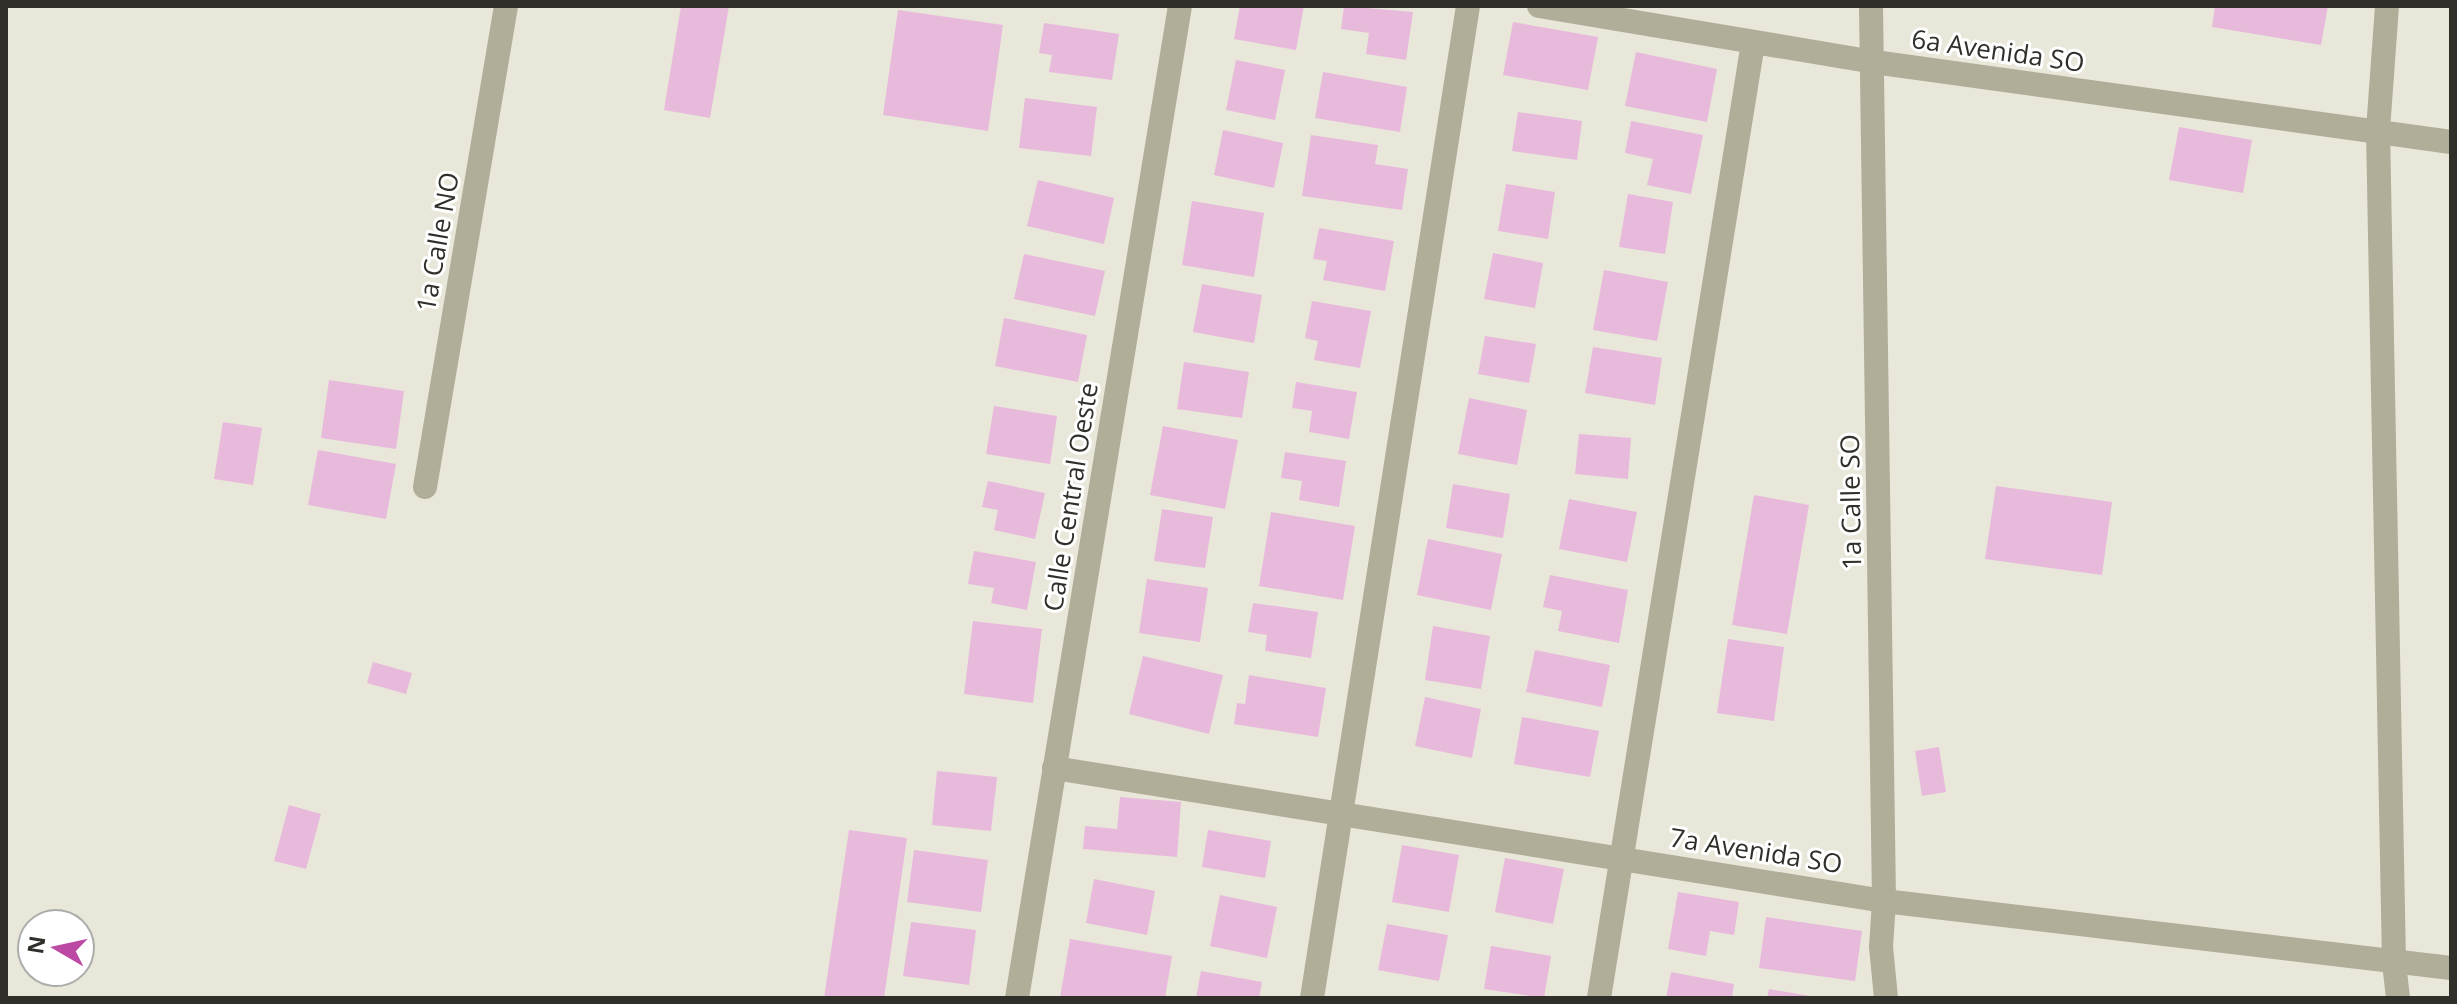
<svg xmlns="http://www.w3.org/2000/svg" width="2457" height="1004" viewBox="0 0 2457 1004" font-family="'Open Sans',sans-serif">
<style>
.building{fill:#e7badb}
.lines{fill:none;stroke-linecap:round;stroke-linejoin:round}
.minor{stroke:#b0ad98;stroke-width:24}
.labels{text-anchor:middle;stroke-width:6;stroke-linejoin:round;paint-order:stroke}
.street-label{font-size:26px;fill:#302f2a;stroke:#fff}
</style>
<rect width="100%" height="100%" fill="#e9e7da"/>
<!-- building -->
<g class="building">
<polygon points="681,6 729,6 710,118 664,110"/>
<polygon points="1240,6 1304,6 1296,50 1234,39"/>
<polygon points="1344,6 1413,12 1406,60 1366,54 1369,33 1341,29"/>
<polygon points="2215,6 2328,6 2321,45 2212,27"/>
<polygon points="898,10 1003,25 988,131 883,115"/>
<polygon points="1513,22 1598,37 1588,90 1503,75"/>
<polygon points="1044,23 1119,34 1112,80 1049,72 1052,55 1039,53"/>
<polygon points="1636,52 1717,69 1707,122 1625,106"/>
<polygon points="1236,60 1285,70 1275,120 1226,110"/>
<polygon points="1323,72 1407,87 1400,132 1315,118"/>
<polygon points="1025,98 1097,107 1091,156 1019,148"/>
<polygon points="1518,112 1582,121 1577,160 1512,151"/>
<polygon points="1631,121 1703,135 1691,194 1647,185 1653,159 1625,153"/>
<polygon points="2179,127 2252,140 2243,193 2169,180"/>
<polygon points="1223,130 1283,143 1274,188 1214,175"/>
<polygon points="1311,135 1378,145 1375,164 1408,169 1402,210 1302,196"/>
<polygon points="1038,180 1114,198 1104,244 1027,226"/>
<polygon points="1506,184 1555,192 1548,239 1498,231"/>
<polygon points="1628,194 1673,202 1665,254 1619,247"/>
<polygon points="1192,201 1264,213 1254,277 1182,265"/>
<polygon points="1319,228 1394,241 1385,291 1323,280 1327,261 1313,259"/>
<polygon points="1493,253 1543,263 1535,308 1484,299"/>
<polygon points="1024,254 1105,271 1095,316 1014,299"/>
<polygon points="1604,270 1668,282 1657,341 1593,330"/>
<polygon points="1202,284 1262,295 1254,343 1193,332"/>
<polygon points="1312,301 1371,311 1360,368 1314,360 1318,341 1305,338"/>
<polygon points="1004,318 1087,335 1078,382 995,366"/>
<polygon points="1485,336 1536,344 1529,383 1478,374"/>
<polygon points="1593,347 1662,358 1655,405 1585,393"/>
<polygon points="1184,362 1249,372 1242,418 1177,409"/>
<polygon points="329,380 404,391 396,449 321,438"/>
<polygon points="1296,382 1357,392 1349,439 1309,432 1312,411 1292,408"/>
<polygon points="1469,398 1527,410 1517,465 1458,454"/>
<polygon points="994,406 1057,416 1050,464 986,454"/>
<polygon points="223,422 262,428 253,485 214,479"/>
<polygon points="1163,426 1238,440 1225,509 1150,495"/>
<polygon points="1579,434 1631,438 1628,479 1575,474"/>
<polygon points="318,450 396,464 386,519 308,505"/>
<polygon points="1285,452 1346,461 1339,507 1299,500 1302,481 1281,478"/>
<polygon points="988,481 1045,493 1035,539 994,530 998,510 982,507"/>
<polygon points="1453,484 1510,494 1503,538 1446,528"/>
<polygon points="1996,486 2112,502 2102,575 1985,559"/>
<polygon points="1754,495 1809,505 1787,634 1732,625"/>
<polygon points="1569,499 1637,512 1627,562 1559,549"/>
<polygon points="1162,509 1213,517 1205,568 1154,561"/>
<polygon points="1271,512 1355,526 1343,600 1259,586"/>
<polygon points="1428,539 1502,554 1491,610 1417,595"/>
<polygon points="974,551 1036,562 1027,610 991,603 994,588 968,584"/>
<polygon points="1550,575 1628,590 1619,643 1558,631 1562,611 1543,607"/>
<polygon points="1147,579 1208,588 1200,642 1139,633"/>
<polygon points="1253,603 1318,612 1311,658 1265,651 1267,635 1248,632"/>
<polygon points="973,621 1042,629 1033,703 964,694"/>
<polygon points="1433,626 1490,636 1481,689 1425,680"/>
<polygon points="1728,639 1784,647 1774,721 1717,713"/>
<polygon points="1535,650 1610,665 1602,707 1526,692"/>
<polygon points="1143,656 1223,675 1209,734 1129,714"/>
<polygon points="373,662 412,673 406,694 367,683"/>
<polygon points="1249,675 1326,688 1318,737 1234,724 1237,703 1245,704"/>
<polygon points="1425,697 1481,709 1472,758 1415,746"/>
<polygon points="1522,717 1599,731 1590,777 1514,764"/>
<polygon points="1939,747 1946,792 1922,796 1915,751"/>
<polygon points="937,771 997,777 991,831 932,825"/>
<polygon points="1120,797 1181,802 1177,857 1083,849 1085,826 1117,829"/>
<polygon points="289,805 321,814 306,869 274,861"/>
<polygon points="849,830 907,838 884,998 824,998"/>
<polygon points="1208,830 1271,841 1265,878 1202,867"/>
<polygon points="1402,845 1459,855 1449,912 1392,902"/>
<polygon points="914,850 988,860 981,912 907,902"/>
<polygon points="1505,858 1564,869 1553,924 1495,912"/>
<polygon points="1094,879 1155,891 1147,935 1086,923"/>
<polygon points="1678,892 1739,902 1734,935 1710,931 1706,956 1668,949"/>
<polygon points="1220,895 1277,907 1267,958 1210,946"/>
<polygon points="1766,917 1862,931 1855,981 1759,968"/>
<polygon points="911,922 976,930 969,985 903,976"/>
<polygon points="1387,924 1448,935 1439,981 1378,970"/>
<polygon points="1070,939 1172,956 1165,998 1060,998"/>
<polygon points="1491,946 1551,956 1544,998 1484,989"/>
<polygon points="1201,971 1262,982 1259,998 1196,998"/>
<polygon points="1671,972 1734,984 1732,998 1666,998"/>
<polygon points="1769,989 1810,996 1810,998 1767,998"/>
</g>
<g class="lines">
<!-- minor -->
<g class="minor">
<polyline points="1539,6 1874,62 2451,142"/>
<polyline points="1871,6 1884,901 1881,947 1886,998"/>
<polyline points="2387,6 2378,130 2394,963 2398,998"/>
<polyline points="425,487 506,6"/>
<polyline points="1054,768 1884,901 2451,968"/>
<polyline points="1017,998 1180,6"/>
<polyline points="1312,998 1468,6"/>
<polyline points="1599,998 1753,43"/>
</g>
</g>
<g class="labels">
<!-- street labels -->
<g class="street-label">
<text transform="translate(1998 51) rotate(8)" y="9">6a Avenida SO</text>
<text transform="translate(438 242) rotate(-80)" y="9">1a Calle NO</text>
<text transform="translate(1071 497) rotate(-81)" y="9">Calle Central Oeste</text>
<text transform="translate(1851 502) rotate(-91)" y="9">1a Calle SO</text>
<text transform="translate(1756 851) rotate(9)" y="9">7a Avenida SO</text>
</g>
</g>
<!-- border -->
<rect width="2457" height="1004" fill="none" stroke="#302f2a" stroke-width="16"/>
<!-- north arrow -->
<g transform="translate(56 948) rotate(279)"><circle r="38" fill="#ffffff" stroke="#acacaa" stroke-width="2"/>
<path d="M0-6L14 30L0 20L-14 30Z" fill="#bc4aa5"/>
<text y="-12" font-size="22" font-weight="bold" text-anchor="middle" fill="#302f2a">N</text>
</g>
</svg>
